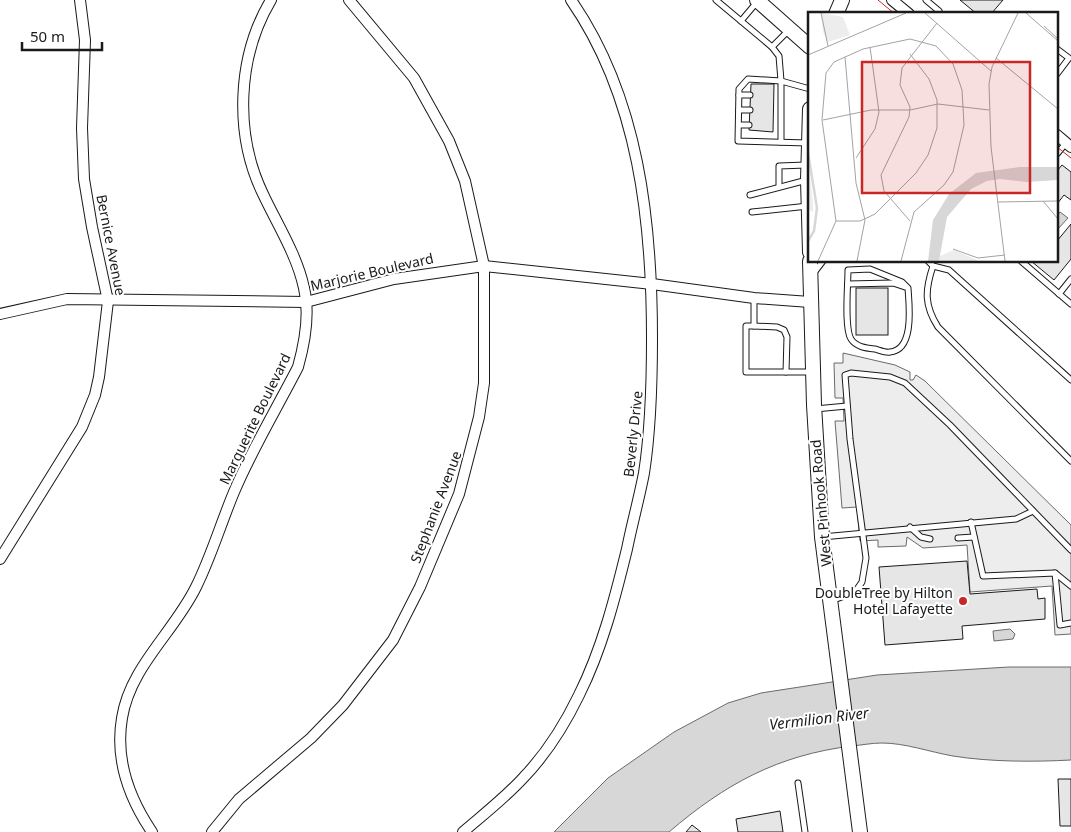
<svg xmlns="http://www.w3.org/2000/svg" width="1071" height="832" viewBox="0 0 1071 832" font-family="'Noto Sans',sans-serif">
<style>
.built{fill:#ededed;stroke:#6a6a6a}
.water{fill:#d7d7d7;stroke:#6a6a6a}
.building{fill:#e6e6e6;stroke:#1a1a1a}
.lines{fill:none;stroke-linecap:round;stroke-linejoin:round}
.lane-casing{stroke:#1a1a1a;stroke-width:7}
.street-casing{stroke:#1a1a1a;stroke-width:12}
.secondary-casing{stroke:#1a1a1a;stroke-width:16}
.lane{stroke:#fff;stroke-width:5}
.street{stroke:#fff;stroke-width:10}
.secondary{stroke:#fff;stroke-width:14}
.power{stroke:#c62828;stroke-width:1;stroke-dasharray:18 4 2.5 4;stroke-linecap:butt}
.poi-dot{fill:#c62828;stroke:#fff;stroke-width:2}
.labels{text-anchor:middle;stroke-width:4;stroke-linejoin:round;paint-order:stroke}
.street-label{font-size:14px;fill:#1a1a1a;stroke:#fff}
.poi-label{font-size:14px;fill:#1a1a1a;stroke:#fff;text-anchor:end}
.water-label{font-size:15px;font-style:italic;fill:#1a1a1a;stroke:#fff}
.inset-river{fill:none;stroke:#d7d7d7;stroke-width:2.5}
.inset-road{fill:none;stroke:#a3a3a3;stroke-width:1}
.view{fill:#c62828;fill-opacity:0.15;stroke:#c62828;stroke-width:2.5}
.inset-edge{fill:none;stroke:#1a1a1a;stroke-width:2.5}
</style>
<rect width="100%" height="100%" fill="#fff"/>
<!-- built -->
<polygon class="built" points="843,353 895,365 910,372 910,380 913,380 916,375 925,381 1071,525 1071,634 1055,635 1052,586 970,592 967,545 923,548 907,537 906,546 878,547 878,540 860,541 857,507 842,508 835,421 844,421 843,398 835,398 834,363 843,363"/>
<!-- water -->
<g class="water">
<polygon points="1060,212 1068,218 1057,230 1057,216"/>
<polygon points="1010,629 1015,634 1013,639 994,641 993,631"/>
<path d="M1009,667H1071V760C1034,762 990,762 953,756C930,752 905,743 882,743C872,743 862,745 852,746C778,755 725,784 669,832H554L608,778L674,732L728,703L761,693L877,675Z"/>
</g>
<!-- building -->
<g class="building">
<polygon points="960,0 1003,0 991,14 977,14"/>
<polygon points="751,84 774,84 773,132 749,130"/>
<polygon points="1062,165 1071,172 1071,200 1064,195 1057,204 1057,171"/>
<polygon points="1071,224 1071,259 1054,280 1031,261 1057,261 1057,241"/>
<rect x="856" y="288" width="32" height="47"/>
<polygon points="967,561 970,594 1037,589 1038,599 1045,598 1045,619 962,626 963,639 885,645 879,567"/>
<polygon points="1058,779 1071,779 1071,826 1060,826"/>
<polygon points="780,811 783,832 738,832 736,819"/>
<polygon points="692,825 701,832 686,832"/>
</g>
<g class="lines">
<!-- lane casing -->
<g class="lane-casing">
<g id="lane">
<polyline points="716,0 772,47 779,56 781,81 781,142"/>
<polyline points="926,0 939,11 937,14"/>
<polyline points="741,21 757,2"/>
<polyline points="772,47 789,30"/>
<polyline points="1057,49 1069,58 1057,74"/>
<polyline points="739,95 750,95"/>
<polyline points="739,110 750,110"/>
<polyline points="739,125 749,125"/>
<polyline points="808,143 738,141 739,89 748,79 781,81 810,89"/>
<polyline points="1057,154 1066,143"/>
<polyline points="779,186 779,166 806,165"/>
<polyline points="750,195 807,180"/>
<polyline points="752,212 808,206"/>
<polyline points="928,261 933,266 949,270 1071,380"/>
<polyline points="1021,261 1071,304"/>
<path d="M933,266C925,290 924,305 938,327L1071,461"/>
<path d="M870,269L902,282L908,288C909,304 915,350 890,352C886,353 879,350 875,349C866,348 856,347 851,339C844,328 848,285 848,270Z"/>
<polyline points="813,274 823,261"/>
<polyline points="848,284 893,283 905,287"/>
<polyline points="1059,294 1071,279"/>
<polyline points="754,298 754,326 746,326 746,372 812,372"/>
<polyline points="754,326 777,327 784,330 787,337 786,372"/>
<polyline points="815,409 847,406"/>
<polyline points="971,522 983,576 1055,573 1071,586"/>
<polyline points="910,527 921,537 930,539"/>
<polyline points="822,537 1016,519 1033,511"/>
<polyline points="958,538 974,537"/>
<polyline points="1055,573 1060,625 1071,623"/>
<polyline points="831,601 855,592 862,582 866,558 850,439 845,375 851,373 890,377 905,383 950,425 1071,550"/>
<polyline points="798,783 805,832"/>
</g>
</g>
<!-- street casing -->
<g class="street-casing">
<g id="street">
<polyline points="892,0 909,14"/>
<polyline points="1057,135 1071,147"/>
<polyline points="0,314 67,299 306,302 394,279 484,266 652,284 754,298 810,302"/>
<polyline points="0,559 82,427 95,395 99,377 108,301 92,227 84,179 82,128 85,40 80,0"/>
<path d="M152,832C129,798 115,759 122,718C130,667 174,632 196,587C211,557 221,523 234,492C252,449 277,408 298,367C305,342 310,313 304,288C297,255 277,224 263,194C234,134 237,57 271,0"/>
<polyline points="212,832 239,799 311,738 343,705 393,640 420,587 459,494 479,417 484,383 484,266 465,181 449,141 414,78 349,0"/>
<path d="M463,832C484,814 506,797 524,777C546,754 565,724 579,695C602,649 615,598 627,549C632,524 639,499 644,473C651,428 652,383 652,338C652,222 639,98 571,0"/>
</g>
</g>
<!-- secondary casing -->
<g class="secondary-casing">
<g id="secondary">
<polyline points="757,0 810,47"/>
<polyline points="836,14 842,0"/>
<polyline points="810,109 808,180 810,252"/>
<polyline points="810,261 814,405 822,537 860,832"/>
</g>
</g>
<!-- lane -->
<use href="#lane" class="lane"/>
<!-- street -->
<use href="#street" class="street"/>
<!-- secondary -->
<use href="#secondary" class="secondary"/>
<!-- power -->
<g class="power">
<polyline points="878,0 895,14"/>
<polyline points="1057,147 1071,158"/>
</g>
</g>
<!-- markers -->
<circle class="poi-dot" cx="963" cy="601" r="5"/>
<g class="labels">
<!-- street labels -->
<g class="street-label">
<text transform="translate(111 245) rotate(79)" y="5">Bernice Avenue</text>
<text transform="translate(372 272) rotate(-13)" y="5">Marjorie Boulevard</text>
<text transform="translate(255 419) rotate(-64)" y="5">Marguerite Boulevard</text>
<text transform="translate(633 434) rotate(-84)" y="5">Beverly Drive</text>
<text transform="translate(821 503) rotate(-95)" y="5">West Pinhook Road</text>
<text transform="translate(436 507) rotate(-69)" y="5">Stephanie Avenue</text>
</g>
<!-- poi labels -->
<g class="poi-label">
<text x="953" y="598">DoubleTree by Hilton<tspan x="953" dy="16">Hotel Lafayette</tspan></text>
</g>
<!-- water labels -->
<g class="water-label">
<text transform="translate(819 719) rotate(-7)" y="5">Vermilion River</text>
</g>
</g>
<!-- overview -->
<g transform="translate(808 12)">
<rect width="250" height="250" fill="#fff"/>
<path d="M13,1L35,5L42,23L20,30L15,20ZM0,149L5,191V200L0,197ZM146,238L169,248L168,249H131L132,244Z" fill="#ededed"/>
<path d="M212,155H250V168L218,170L192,167L179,169L163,177L139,205L131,249H120L125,208L141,182L168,161Z" fill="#d7d7d7"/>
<path class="inset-river" d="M0,141L9,196L6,219L0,229"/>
<path class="inset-road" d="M13,1L20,34M117,1L183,59M218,1L250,29M236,14L250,27M0,43L98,1M37,45L48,171L57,208L49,249M188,46L250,97M15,108L63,98H102L130,92L181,98M48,146L67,117L71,100L62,35M235,189L250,207M190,190L250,189M28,209H52L67,202L108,161L120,143L129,116V88L121,67L102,42M102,209L76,179L73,163L101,105L102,95L92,73L94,56L129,11M145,237L170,246L197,243M10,249L28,209L14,108L18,61L26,50L55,37L102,27L128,34L145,52L154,78L156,113L145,160L136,173L106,200L93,249M197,249L183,135L181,72L184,55L210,1"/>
<path class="view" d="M54,50H222V181H54Z"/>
<rect width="250" height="250" class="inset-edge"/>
</g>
<!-- scale -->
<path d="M22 42v8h80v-8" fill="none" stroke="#1a1a1a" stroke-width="2.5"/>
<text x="30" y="42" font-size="15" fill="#1a1a1a" stroke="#ffffff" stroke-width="4" paint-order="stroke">50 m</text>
</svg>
